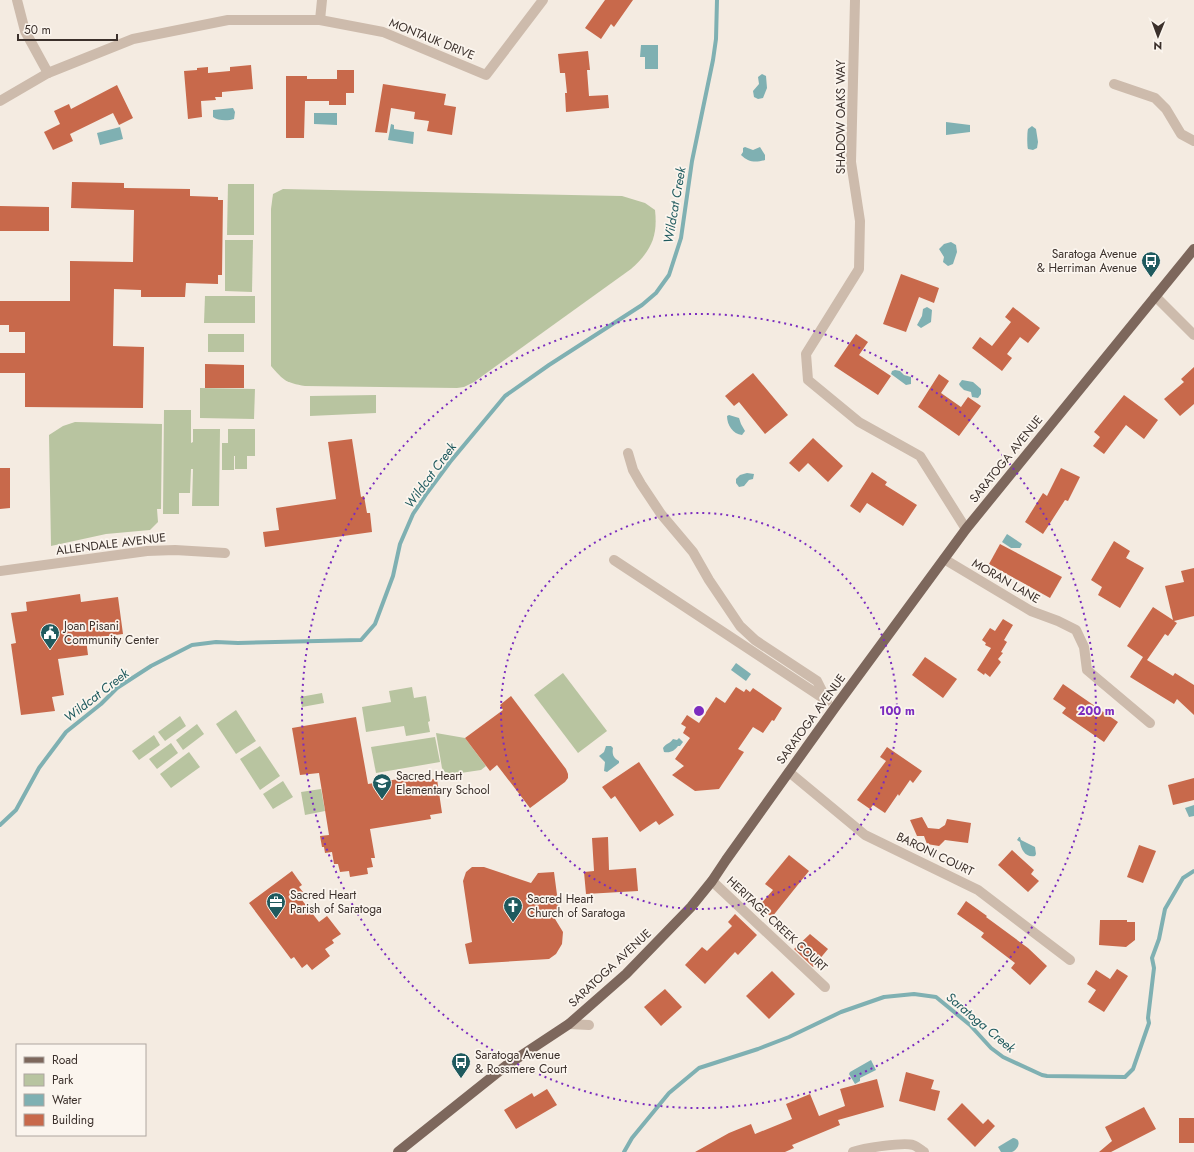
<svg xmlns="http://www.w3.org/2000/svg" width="1194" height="1152" viewBox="0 0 1194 1152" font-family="Jost,sans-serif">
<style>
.green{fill:#b8c4a0}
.water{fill:#7fb0b2}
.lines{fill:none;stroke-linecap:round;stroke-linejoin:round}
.stream{stroke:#7fb0b2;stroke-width:4}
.building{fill:#c8694b}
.minor{stroke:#cdbbac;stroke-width:10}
.tertiary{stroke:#cdbbac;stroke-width:10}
.primary{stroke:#7d675c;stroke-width:10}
.ring{fill:none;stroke:#7b2cbf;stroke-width:2;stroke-dasharray:2 4}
.labels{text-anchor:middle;stroke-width:3.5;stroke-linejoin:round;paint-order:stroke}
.street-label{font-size:12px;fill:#3b302b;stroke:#fbf5ee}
.poi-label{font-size:12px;fill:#3b302b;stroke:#fbf5ee;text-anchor:start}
.water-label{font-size:13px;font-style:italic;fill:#1f5a5e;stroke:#fbf5ee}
.centre{fill:#7b2cbf;stroke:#fbf5ee;stroke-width:2}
.ring-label{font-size:12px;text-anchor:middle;font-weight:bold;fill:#7b2cbf;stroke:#fbf5ee;stroke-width:3.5;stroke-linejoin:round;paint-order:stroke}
</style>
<rect width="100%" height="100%" fill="#f4ebe1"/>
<!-- green -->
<g class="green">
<polygon points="228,184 254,184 254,235 227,235"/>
<path d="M283,189L622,196L645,203L655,210C658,237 651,251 631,269L474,382L464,387L457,388L305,386C286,383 283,380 271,366V209L273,194Z"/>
<polygon points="225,240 253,240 252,292 225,291"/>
<polygon points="205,296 255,296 255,323 204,323"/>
<rect x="208" y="334" width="36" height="18"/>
<polygon points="200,388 255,389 254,419 200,418"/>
<polygon points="376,395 376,413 310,416 310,396"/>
<polygon points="164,410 191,410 191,443 193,442 193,429 220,429 219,506 192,506 193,469 191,469 190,493 179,493 179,514 163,514"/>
<polygon points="75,422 162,424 161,509 157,509 158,522 150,530 106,534 51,546 49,435 63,426"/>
<polygon points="228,429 255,429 255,456 247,456 247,469 235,469 235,456 234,456 234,470 222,470 222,443 228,443"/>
<polygon points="563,673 607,731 578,753 534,695"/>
<polygon points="412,687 414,698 426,696 430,721 428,722 430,732 406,736 404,726 366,732 362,707 391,702 389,691"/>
<polygon points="322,693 324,703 302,707 300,697"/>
<polygon points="236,710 256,741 236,754 216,724"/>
<polygon points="180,716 186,726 165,741 158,732"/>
<polygon points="197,724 204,734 183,750 176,740"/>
<polygon points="436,733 465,738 486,766 481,770 447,775 442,768"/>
<polygon points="154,735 160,745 139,760 132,751"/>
<polygon points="435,737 440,762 376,773 371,747"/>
<polygon points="171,743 178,753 157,769 149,759"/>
<polygon points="260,746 280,776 260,790 240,759"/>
<polygon points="189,752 200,767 171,788 160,774"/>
<polygon points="283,781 293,797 273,809 263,794"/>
<polygon points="321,789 325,811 305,815 301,792"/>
</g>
<!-- water -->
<g class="water">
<polygon points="641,45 658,45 658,69 645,69 645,57 640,57"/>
<polygon points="762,74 766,76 767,88 763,98 758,99 754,97 753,91 759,84 758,77"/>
<path d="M233,108L235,112L234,119C228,121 218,121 213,117V110Z"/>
<polygon points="314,113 337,113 337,125 314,124"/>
<polygon points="946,122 970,125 970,132 946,135"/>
<polygon points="391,124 394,125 394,129 414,132 413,144 388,140"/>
<path d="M1032,126L1036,129L1038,142L1037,148L1033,150L1028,149C1027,147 1027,132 1028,129Z"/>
<polygon points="120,127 123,139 100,145 97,133"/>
<path d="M745,147L753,150L760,147L765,155V160C755,163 748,162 741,155L743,152V148Z"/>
<polygon points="951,242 956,245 957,252 953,264 948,266 943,262 944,257 939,249 944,244"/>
<polygon points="927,307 932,310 931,322 921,328 917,325 922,316 923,309"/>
<polygon points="895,370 900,371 904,375 911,377 911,384 906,385 891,374 892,371"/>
<polygon points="962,380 973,382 981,389 981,394 978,398 972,397 971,392 964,390 960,386 959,384"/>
<path d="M729,415L739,418L741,424L745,431L742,435C733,434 727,425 727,416Z"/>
<polygon points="747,473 754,474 753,479 749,480 744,486 739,487 736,483 736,479 740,475"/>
<polygon points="1007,534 1022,544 1020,548 1011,548 1002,542"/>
<polygon points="736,663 751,674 746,681 731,670"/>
<path d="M679,738L683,742L680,746H678C674,751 671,753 664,752L663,748C666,743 670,744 673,739L677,740Z"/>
<path d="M606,746H611L613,748C612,754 613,758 619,761V763L607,772L604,771L605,762L599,756L604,752Z"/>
<polygon points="1194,805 1194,816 1189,817 1185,808"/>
<path d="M1019,837H1020L1021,840L1035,847L1036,854L1035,856C1026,858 1021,850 1020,842L1017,840Z"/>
<polygon points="871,1060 876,1070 860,1078 860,1081 855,1084 849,1074 850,1072"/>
<path d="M1013,1138C1022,1139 1019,1149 1012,1152C1009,1152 1004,1152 1001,1152L998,1147Z"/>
</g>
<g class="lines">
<!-- stream -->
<g class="stream">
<polyline points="0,825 16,810 39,768 66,732 101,704 117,688 151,666 192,645 216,642 238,643 361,640 375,624 393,576 400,544 413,514 427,493 450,462 505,396 549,365 642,305 656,293 669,275 681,238 692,161 713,60 716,39 717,0"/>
<polyline points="624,1152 632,1138 669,1093 699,1068 758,1049 789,1037 841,1012 884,997 914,994 936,997 970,1025 991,1048 1003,1057 1042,1075 1047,1076 1125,1077 1133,1069 1149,1023 1148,1018 1154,968 1152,958 1159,939 1165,909 1183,878 1194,871"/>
</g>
</g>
<!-- building -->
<g class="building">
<polygon points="605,0 633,0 614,27 611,24 601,39 585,28"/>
<polygon points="588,51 590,70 587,70 589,96 608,95 609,108 566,112 565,93 567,93 565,73 560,73 558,54"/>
<polygon points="251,65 253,89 222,92 222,97 215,97 216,100 201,101 202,117 188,119 184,71 197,70 197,68 208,67 208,73 230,71 230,67"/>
<polygon points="337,70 354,70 354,93 346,93 346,105 329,105 329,101 305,101 304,138 286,138 286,76 307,76 307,79 337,79"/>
<polygon points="383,84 446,94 444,105 456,107 452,135 427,131 429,121 414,119 415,112 391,108 387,133 375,132"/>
<polygon points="117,85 133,118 119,125 113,113 70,134 73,141 53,150 44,132 60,124 54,111 69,104 71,109"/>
<polygon points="72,182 124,183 124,188 190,189 190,196 218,197 218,200 223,200 222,275 218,275 218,284 186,283 185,297 141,297 141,290 114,289 113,346 144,347 143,408 25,407 25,373 0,373 0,353 25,353 25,332 9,332 9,325 0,325 0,301 70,301 70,261 133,262 134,210 71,208"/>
<polygon points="0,206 49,207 49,231 0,231"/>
<polygon points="901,274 939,288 934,303 919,297 906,332 883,324"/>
<polygon points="1013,307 1040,328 1028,343 1020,337 1007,354 1012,358 1002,371 972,348 980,337 992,346 1011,322 1005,317"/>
<polygon points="856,334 868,342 859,355 891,376 878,395 834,366"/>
<polygon points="205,364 244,365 244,388 205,388"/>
<polygon points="1194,367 1194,404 1180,416 1164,399 1184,382 1181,379"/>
<polygon points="753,373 788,415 765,434 739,402 734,406 725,396"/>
<polygon points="939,374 949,381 941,393 961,407 968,397 981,406 959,436 918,407"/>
<polygon points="1124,395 1158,420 1144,439 1126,425 1104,454 1093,446 1100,437 1094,432"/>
<polygon points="813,438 843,466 828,482 808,463 799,472 789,463"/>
<polygon points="352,439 361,497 364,496 367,513 370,513 372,532 265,547 263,532 279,530 276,508 336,499 328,442"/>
<polygon points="0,468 10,468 10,508 0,509"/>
<polygon points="1061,468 1080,477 1068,501 1065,500 1043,534 1025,522 1043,493 1047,496"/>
<polygon points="872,472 887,482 885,485 917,505 903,526 867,503 860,513 850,506"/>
<polygon points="1114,541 1130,551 1126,558 1144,568 1120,608 1098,595 1102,587 1091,580"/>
<polygon points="1000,544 1062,577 1050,598 989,564"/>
<polygon points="1194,568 1194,616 1174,621 1177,623 1168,636 1165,634 1147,660 1173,676 1175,673 1194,685 1194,715 1177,699 1174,704 1130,677 1143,657 1127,646 1153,607 1173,620 1165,586 1184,582 1181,571"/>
<polygon points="80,594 81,602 118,597 123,634 86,639 88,655 58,659 64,695 52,697 55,711 21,715 11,644 16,643 11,613 27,611 26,602"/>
<polygon points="1003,619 1013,625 1004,640 1007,642 1001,652 1003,653 998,659 1001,662 990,677 985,673 984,675 977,670 991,648 985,645 986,643 982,640 990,628 995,631"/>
<polygon points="925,657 957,679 943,698 912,675"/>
<polygon points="1063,684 1118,722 1104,742 1062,713 1066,708 1053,699"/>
<polygon points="736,687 744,692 746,689 750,692 753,688 782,708 774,721 772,720 763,733 753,727 738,749 744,752 719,789 695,791 672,775 684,766 675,759 690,738 683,733 686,727 681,724 687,715 699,723 716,697 725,703"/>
<polygon points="511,696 566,769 568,774 568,778 565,782 530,808 497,765 490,771 465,738 503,710 500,705"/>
<polygon points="356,717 368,784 423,775 424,780 437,779 442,813 430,815 431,819 370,829 375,858 371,858 373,867 367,868 368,874 350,877 349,871 340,872 338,864 334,864 332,852 325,853 324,847 322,847 320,836 329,835 319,773 300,775 292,728"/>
<polygon points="887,747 922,771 913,783 910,780 899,796 898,794 885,813 873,805 870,809 857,800 886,761 880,757"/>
<polygon points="639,762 674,815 659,825 656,821 640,832 615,796 611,799 602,787"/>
<polygon points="1194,778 1194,800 1173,805 1168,785"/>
<polygon points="922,817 928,828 939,829 945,825 947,819 971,823 968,843 945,840 939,846 927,844 924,836 917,836 910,820"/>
<polygon points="608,837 609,870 636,868 638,891 586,894 584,872 594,871 592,838"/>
<polygon points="1139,845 1156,851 1143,883 1127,877"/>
<polygon points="1012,850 1034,870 1031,874 1039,881 1028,892 998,865"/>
<polygon points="789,855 809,871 772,917 758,907 773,890 765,884"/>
<polygon points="472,867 484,867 531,883 538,873 554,872 559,910 552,914 563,932 562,944 556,954 549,959 469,964 465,944 472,942 463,881 466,872"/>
<polygon points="292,871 302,885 299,887 303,892 298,895 319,922 327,916 341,934 332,940 334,943 325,949 330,956 312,970 307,964 302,968 294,957 291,959 249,903"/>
<polygon points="966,901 987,916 986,917 1028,948 1047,966 1030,985 1011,968 1015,963 981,937 984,933 957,914"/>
<polygon points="735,914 757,935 738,955 735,952 705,984 685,965 702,947 707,951 732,926 728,922"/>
<polygon points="1100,920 1127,920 1127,922 1135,922 1135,940 1126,947 1099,945"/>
<polygon points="810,934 828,949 813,967 794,949"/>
<polygon points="1117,969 1128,976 1104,1012 1088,1002 1096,990 1087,984 1096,970 1110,979"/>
<polygon points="772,971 795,994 769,1019 746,996"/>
<polygon points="665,989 682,1007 661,1026 644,1007"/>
<polygon points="906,1072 934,1080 931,1089 940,1091 935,1111 899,1101"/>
<polygon points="877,1079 884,1107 838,1120 840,1125 792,1145 794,1148 785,1152 695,1152 729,1133 751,1124 755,1134 792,1119 786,1104 810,1094 819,1116 845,1106 840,1089"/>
<polygon points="547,1089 557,1105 516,1129 504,1110 532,1093 534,1097"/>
<polygon points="962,1103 983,1124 988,1119 995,1126 975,1147 947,1119"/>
<polygon points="1144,1107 1156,1129 1111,1152 1099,1152 1112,1141 1105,1127"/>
<rect x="1179" y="1118" width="15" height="25"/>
</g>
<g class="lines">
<!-- minor -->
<g class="minor">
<polyline points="17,0 25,31 48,73"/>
<polyline points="855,0 851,162 860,221 859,269 806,354 808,380 859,422 920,456 966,529"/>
<polyline points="320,20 322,0"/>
<polyline points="1114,84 1155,98 1166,109 1181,134 1194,141"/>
<polyline points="0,101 48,73 133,39 228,20 320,20 383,32 486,75 543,0"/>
<polyline points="628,453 633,470 641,484 661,514 693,552 709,580 740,626 755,640 817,681 827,701"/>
<polyline points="944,559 1031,611 1058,621 1076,630 1084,647 1087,670 1150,723"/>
<polyline points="614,560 826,700"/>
<polyline points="0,571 147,551 175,550 225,553"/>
<polyline points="789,772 865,835 978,890 1070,960"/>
<polyline points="712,881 825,987"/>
<polyline points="569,1024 589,1025"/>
<path d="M853,1152C863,1148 904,1142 913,1145C917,1146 921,1150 924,1152"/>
</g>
<!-- tertiary -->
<polyline class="tertiary" points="1155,296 1194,335"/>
<!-- primary -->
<polyline class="primary" points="398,1152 507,1065 569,1024 626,974 691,907 712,881 726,860 836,706 966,529 1194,249"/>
</g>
<!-- distance rings -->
<g class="ring">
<circle cx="699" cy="711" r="198"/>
<circle cx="699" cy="711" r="397"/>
</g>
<!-- icons -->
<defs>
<g id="bus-pin" transform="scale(1)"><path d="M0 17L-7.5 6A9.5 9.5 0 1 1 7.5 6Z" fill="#1f5a5e" stroke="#fbf5ee"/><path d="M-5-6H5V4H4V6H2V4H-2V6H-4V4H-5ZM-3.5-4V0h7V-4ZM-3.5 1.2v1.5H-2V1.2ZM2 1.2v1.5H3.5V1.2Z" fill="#fff"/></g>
<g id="civic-pin" transform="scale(1)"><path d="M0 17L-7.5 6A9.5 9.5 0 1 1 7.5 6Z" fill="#1f5a5e" stroke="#fbf5ee"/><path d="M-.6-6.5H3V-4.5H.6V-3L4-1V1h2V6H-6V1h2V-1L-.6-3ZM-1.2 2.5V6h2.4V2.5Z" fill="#fff"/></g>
<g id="school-pin" transform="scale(1)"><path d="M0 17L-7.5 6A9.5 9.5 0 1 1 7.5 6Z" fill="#1f5a5e" stroke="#fbf5ee"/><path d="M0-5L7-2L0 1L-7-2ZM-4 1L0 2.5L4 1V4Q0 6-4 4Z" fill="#fff"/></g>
<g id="office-pin" transform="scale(1)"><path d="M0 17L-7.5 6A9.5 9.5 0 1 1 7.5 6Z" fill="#1f5a5e" stroke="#fbf5ee"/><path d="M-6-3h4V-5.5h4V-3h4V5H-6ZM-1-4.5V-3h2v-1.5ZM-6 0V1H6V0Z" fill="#fff"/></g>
<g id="church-pin" transform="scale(1)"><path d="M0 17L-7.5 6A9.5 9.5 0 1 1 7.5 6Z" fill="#1f5a5e" stroke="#fbf5ee"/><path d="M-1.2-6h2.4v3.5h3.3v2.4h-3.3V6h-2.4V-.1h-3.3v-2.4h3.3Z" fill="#fff"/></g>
</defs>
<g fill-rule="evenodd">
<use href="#bus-pin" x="1151" y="261"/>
<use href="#civic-pin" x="50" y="633"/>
<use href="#school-pin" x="382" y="783"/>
<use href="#office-pin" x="276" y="902"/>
<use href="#church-pin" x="513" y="906"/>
<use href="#bus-pin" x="461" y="1062"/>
</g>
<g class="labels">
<!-- street labels -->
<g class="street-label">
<text transform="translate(432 39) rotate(22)" y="4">MONTAUK DRIVE</text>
<text transform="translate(841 117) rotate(-90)" y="4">SHADOW OAKS WAY</text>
<text transform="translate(1006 459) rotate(-51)" y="4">SARATOGA AVENUE</text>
<text transform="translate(111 544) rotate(-7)" y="4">ALLENDALE AVENUE</text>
<text transform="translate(1006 581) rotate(30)" y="4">MORAN LANE</text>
<text transform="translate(811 719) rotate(-54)" y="4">SARATOGA AVENUE</text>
<text transform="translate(935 854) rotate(26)" y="4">BARONI COURT</text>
<text transform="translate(777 924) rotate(43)" y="4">HERITAGE CREEK COURT</text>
<text transform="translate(610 968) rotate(-43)" y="4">SARATOGA AVENUE</text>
</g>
<!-- poi labels -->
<g class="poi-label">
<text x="1137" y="258" text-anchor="end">Saratoga Avenue<tspan x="1137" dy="14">&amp; Herriman Avenue</tspan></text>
<text x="64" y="630">Joan Pisani<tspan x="64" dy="14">Community Center</tspan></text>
<text x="396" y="780">Sacred Heart<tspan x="396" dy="14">Elementary School</tspan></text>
<text x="290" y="899">Sacred Heart<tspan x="290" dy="14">Parish of Saratoga</tspan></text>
<text x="527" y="903">Sacred Heart<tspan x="527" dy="14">Church of Saratoga</tspan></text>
<text x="475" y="1059">Saratoga Avenue<tspan x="475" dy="14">&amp; Rossmere Court</tspan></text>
</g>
<!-- water labels -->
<g class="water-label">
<text transform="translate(674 205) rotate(-80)" y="5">Wildcat Creek</text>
<text transform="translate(430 475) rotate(-54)" y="5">Wildcat Creek</text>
<text transform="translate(96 695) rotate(-38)" y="5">Wildcat Creek</text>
<text transform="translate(981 1022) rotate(40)" y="5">Saratoga Creek</text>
</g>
</g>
<circle cx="699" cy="711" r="6" class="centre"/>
<g class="ring-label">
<text x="897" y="715">100 m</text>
<text x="1096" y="715">200 m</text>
</g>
<!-- legend -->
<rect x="16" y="1044" width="130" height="92" fill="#fbf5ee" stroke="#aea6a0"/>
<rect x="24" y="1057" width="20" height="6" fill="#7d675c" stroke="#aea6a0"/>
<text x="52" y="1064" font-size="12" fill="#3b302b">Road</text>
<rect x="24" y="1074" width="20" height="12" fill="#b8c4a0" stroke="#aea6a0"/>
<text x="52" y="1084" font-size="12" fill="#3b302b">Park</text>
<rect x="24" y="1094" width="20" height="12" fill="#7fb0b2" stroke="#aea6a0"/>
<text x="52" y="1104" font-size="12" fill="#3b302b">Water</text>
<rect x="24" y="1114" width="20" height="12" fill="#c8694b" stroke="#aea6a0"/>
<text x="52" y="1124" font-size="12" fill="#3b302b">Building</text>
<!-- north arrow -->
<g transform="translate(1158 36) rotate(181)" stroke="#fbf5ee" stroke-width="3" paint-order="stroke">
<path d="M0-3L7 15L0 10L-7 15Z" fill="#3b302b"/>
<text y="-6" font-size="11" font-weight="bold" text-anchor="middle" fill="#3b302b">N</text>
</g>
<!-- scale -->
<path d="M18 34v6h99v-6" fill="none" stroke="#3b302b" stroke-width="2"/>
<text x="24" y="34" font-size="12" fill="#3b302b" stroke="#fbf5ee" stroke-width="3" paint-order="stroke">50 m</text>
</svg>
